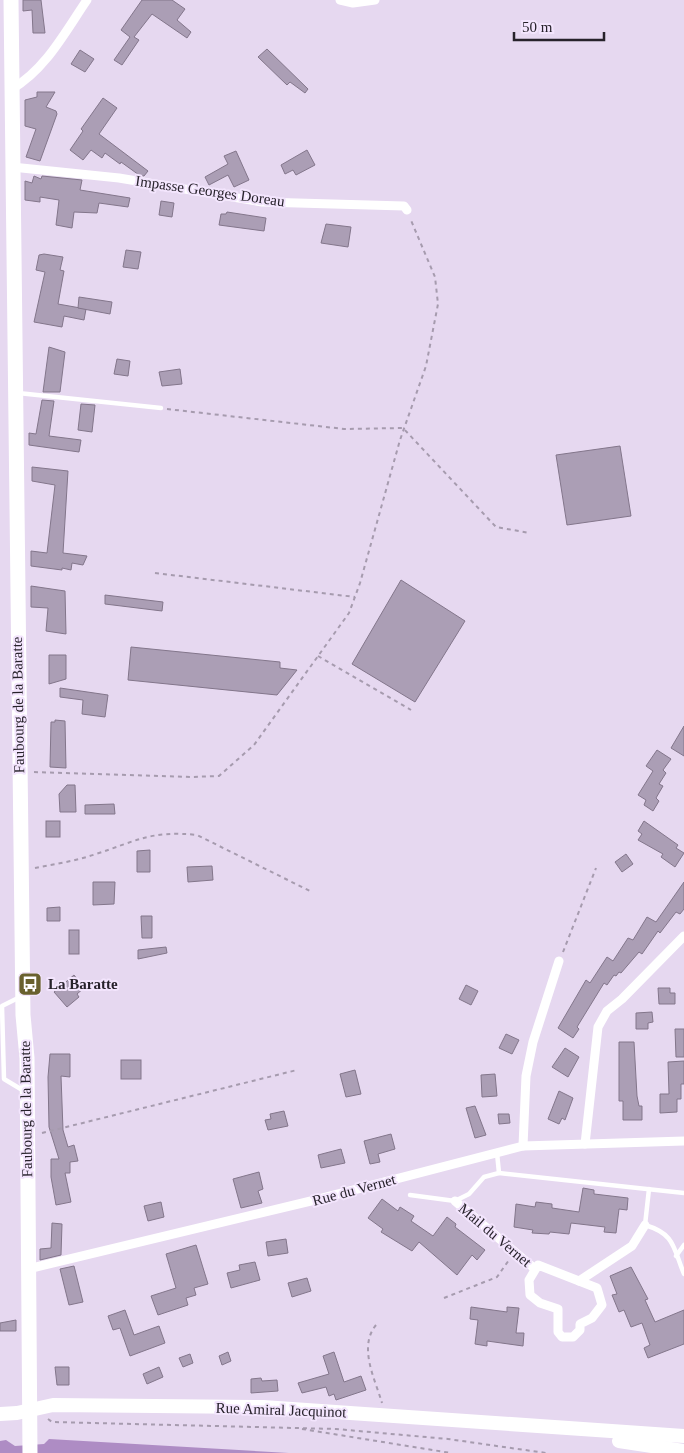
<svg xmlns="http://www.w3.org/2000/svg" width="684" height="1453" viewBox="0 0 684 1453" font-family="'Times New Roman',serif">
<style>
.water{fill:#ae8cc4}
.building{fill:#ab9eb5;stroke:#83768b}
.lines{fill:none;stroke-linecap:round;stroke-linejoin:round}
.path{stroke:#a69bae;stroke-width:2;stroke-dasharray:4 4;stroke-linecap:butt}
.lane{stroke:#fff;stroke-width:4.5}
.street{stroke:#fff;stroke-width:9}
.secondary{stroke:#fff;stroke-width:14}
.primary{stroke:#fff;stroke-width:15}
.labels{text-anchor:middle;stroke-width:4;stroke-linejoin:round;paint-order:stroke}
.street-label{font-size:15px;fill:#27222b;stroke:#f3e5fd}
.poi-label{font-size:15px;font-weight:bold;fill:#27222b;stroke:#f3e5fd;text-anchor:start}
</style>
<rect width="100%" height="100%" fill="#e6d8f0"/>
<!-- water -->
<polygon class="water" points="49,1439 289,1453 0,1453 0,1441 6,1440 15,1446 44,1444"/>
<!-- building -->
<g class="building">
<polygon points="23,0 41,0 45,33 33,33 32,10 23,11"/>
<polygon points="142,0 172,0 185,9 177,20 191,32 187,38 152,14 134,37 139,40 122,65 114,60 130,37 121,30"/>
<polygon points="267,49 308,89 305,93 290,82 287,85 258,57"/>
<polygon points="80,50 94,59 85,72 71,64"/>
<polygon points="37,92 55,92 46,107 56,111 57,114 40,161 26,157 36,129 25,126 25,100 37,97"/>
<polygon points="103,98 117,108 99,134 148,171 144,176 139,175 121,162 120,164 105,153 102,158 91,150 83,160 70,150 83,131 81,129"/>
<polygon points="307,150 315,165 296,175 293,170 285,174 281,165"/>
<polygon points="236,151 249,180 234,187 228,175 209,185 205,177 228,164 224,156"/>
<polygon points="34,176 41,179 42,176 82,180 80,190 130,198 128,207 99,203 97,213 74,212 72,228 56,225 59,200 40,197 40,202 25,200 25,181 32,183"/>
<polygon points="161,201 174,203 172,217 159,215"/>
<polygon points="227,212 266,218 264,231 219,225 221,214 226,214"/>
<polygon points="326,224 351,227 348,247 321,243"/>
<polygon points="126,250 141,252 138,269 123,267"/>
<polygon points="44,254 63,257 60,270 64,271 58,304 86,309 84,320 64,316 62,327 34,322 45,272 36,270 39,255"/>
<polygon points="79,297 112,302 110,314 78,308"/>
<polygon points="49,347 65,352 60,392 43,392"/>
<polygon points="117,359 130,361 128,376 114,374"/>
<polygon points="180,369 182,384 162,386 159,372"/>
<polygon points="42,400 54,401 49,436 81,440 79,452 29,445 29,433 36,434"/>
<polygon points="81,404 95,405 92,432 78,430"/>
<polygon points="620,446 631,516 567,525 556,455"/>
<polygon points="32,467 68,471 63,553 87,556 83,565 72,563 71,570 62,568 62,570 31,566 31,551 47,553 55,485 32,481"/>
<polygon points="401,580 465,621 415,702 352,664"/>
<polygon points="31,586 65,591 66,634 46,631 48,608 31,607"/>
<polygon points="105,595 163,602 162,611 105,604"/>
<polygon points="131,647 280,662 280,668 297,670 277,695 128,680"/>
<polygon points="49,655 66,655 66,679 49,684"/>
<polygon points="60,688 108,695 105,717 82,714 83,700 60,697"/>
<polygon points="55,720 65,721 66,768 50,767 51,722 55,722"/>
<polygon points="684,726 684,756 671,748"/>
<polygon points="657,750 671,759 663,770 666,773 659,784 663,786 656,798 659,801 653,811 644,805 646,800 638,795 653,771 646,766"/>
<polygon points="67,785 75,785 76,812 60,812 59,794"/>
<polygon points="114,804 115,814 85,814 85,805"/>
<rect x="46" y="821" width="14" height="16"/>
<polygon points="644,821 678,845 676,848 684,853 675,867 661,857 663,854 638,840 642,834 638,831"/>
<polygon points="150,850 150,872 137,872 137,851"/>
<polygon points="626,854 633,864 622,872 615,862"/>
<polygon points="212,866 213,880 188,882 187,867"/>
<polygon points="93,882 115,882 114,904 93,905"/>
<polygon points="684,882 684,909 680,914 676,912 660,933 658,931 642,954 639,952 621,973 619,972 616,976 614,975 607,985 604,983 577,1027 579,1029 573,1038 558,1028 586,980 590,983 607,957 613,961 628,938 633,940 647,917 656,922"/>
<polygon points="60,907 60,921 47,921 47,908"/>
<polygon points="141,916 152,916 152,938 142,938"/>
<rect x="69" y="930" width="10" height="24"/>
<polygon points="166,947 167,953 138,959 138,950"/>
<polygon points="74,975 84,988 77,994 79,997 67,1007 54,992"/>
<polygon points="466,985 478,991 471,1005 459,999"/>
<polygon points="658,988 670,988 670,993 675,993 675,1004 659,1004"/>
<polygon points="652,1012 653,1022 648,1023 648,1029 636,1029 636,1013"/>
<polygon points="675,1029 684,1029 684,1057 676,1057"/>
<polygon points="506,1034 519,1040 512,1054 499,1048"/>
<polygon points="619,1042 634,1042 637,1096 639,1106 642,1106 642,1120 623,1120 623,1101 619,1101"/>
<polygon points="565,1048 579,1057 568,1077 552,1067"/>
<polygon points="50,1054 70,1054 70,1077 61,1076 63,1130 68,1147 74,1145 78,1161 70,1162 70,1173 65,1173 71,1202 56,1205 51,1177 51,1159 59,1159 49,1127 48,1077"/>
<rect x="121" y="1060" width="20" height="19"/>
<polygon points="684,1061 684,1084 681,1084 681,1099 677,1099 677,1112 660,1113 660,1094 669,1094 668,1062"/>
<polygon points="355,1070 361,1094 346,1097 340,1074"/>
<polygon points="495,1074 497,1096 482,1097 481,1075"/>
<polygon points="559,1091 573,1098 565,1120 562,1118 559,1124 548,1119"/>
<polygon points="475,1106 486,1135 475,1138 466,1108"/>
<polygon points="284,1111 288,1126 268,1130 265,1120 271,1119 270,1114"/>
<polygon points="498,1114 509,1114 510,1123 499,1124"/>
<polygon points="391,1134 395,1149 378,1154 380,1162 370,1164 364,1141"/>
<polygon points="341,1149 345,1163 321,1168 318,1155"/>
<polygon points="259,1172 263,1189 258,1191 262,1203 241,1208 233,1179"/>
<polygon points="583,1188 594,1190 594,1194 628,1198 627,1210 619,1209 616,1233 604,1232 605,1227 571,1223 569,1234 550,1232 549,1234 532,1233 533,1230 514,1227 516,1204 535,1207 536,1202 552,1204 552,1208 579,1212"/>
<polygon points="382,1199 398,1211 400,1207 414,1216 411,1221 433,1236 447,1217 456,1224 455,1227 485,1250 477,1260 472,1255 457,1275 419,1242 412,1251 381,1232 383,1229 368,1218"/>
<polygon points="161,1202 164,1217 148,1221 144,1206"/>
<polygon points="52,1223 62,1224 61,1255 40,1260 40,1249 51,1248"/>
<polygon points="286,1239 288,1253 268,1256 266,1242"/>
<polygon points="196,1245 208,1284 194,1288 196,1295 186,1298 188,1305 158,1315 151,1296 176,1288 166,1254"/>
<polygon points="255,1262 260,1280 231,1288 227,1273 240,1270 239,1265"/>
<polygon points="74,1266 83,1302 69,1305 60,1269"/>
<polygon points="631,1267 648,1299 645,1300 655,1322 684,1310 684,1344 648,1358 644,1348 650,1345 642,1323 631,1327 624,1310 619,1312 612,1295 617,1294 610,1276"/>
<polygon points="307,1278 311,1291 292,1297 288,1283"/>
<polygon points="471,1307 507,1312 507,1307 519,1308 516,1333 524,1333 523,1346 487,1341 487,1346 475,1344 478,1320 470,1319"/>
<polygon points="125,1310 134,1335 159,1326 165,1343 130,1356 120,1328 113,1330 108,1316"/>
<polygon points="16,1320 16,1331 0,1331 0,1323"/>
<polygon points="228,1352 231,1361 222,1365 219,1356"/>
<polygon points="334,1352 344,1382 361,1376 366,1390 336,1400 334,1394 329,1396 326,1387 302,1393 298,1383 329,1374 323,1356"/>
<polygon points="190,1354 193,1363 183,1367 179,1358"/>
<polygon points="55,1367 69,1367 69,1385 57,1385"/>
<polygon points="159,1367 163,1377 147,1384 143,1374"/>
<polygon points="261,1378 262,1381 277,1380 278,1391 251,1393 251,1379"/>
</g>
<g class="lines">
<!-- path -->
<g class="path">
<polyline points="167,409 344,429 403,428 496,527 530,533"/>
<polyline points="155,573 355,597"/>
<polyline points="318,656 411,710"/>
<polyline points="34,772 191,777 219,776 254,745 349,613 360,583 400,440 426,366 438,304 435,277 410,218"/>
<path d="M35,868C55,864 76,861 96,854C136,841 152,830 197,835L312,892"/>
<polyline points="563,952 596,868"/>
<polyline points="42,1133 297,1070"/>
<polyline points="444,1298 497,1277 509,1260"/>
<path d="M376,1325C358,1347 375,1379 382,1403"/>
<polyline points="48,1419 52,1422 336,1429 448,1439 546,1453"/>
<polyline points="302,1429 451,1453"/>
</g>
<!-- lane -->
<g class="lane">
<polyline points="18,393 161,408"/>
<polyline points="20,997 2,1006 4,1079 24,1091"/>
<polyline points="499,1173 684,1193"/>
<path d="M649,1189L645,1225C675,1234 673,1247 684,1274"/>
<polyline points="410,1195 455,1201 469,1194 484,1177 499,1173 497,1153"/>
<polyline points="676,1256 684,1245"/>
</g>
<!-- street -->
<g class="street">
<polyline points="340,0 353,3 375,0"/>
<path d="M12,89C46,69 65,32 87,0"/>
<polyline points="12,167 119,178 262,202 404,206 407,210"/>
<polyline points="585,1144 598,1027 607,1011 622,999 684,936"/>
<polyline points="523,1146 526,1076 533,1042 559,961"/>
<polyline points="455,1201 535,1269"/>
<polygon points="538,1265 597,1288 602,1305 592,1318 580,1324 580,1330 573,1337 562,1337 558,1332 558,1309 540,1303 530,1295 529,1280"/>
<polyline points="28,1269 315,1200 523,1146 684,1141"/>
<polyline points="579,1281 632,1246 645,1225"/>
</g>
<!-- secondary -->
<g class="secondary">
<polyline points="0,1414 17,1413 53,1405 263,1407 684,1436"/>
<polyline points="619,1441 684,1451"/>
</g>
<!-- primary -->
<polyline class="primary" points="11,0 23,1015 27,1058 30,1453"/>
</g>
<!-- icons -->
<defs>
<g id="bus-square" transform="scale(1.25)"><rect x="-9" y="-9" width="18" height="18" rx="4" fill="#69612e" stroke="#f3e5fd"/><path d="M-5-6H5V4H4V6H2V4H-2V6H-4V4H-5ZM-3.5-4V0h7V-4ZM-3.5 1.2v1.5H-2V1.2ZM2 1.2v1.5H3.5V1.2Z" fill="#fff"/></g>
</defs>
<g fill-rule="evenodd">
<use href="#bus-square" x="30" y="984"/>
</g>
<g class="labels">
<!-- street labels -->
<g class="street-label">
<text transform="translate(210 191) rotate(8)" y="5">Impasse Georges Doreau</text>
<text transform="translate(18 705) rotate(-91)" y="5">Faubourg de la Baratte</text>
<text transform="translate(26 1109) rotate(-91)" y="5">Faubourg de la Baratte</text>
<text transform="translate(354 1190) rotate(-15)" y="5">Rue du Vernet</text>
<text transform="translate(495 1235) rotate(40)" y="5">Mail du Vernet</text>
<text transform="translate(281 1410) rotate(2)" y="5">Rue Amiral Jacquinot</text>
</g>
<!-- poi labels -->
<g class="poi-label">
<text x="48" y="989">La Baratte</text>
</g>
</g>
<!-- scale -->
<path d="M514 32v8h90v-8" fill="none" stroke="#27222b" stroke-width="2.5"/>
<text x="522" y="32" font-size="15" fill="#27222b" stroke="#f3e5fd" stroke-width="4" paint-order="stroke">50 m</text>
</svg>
